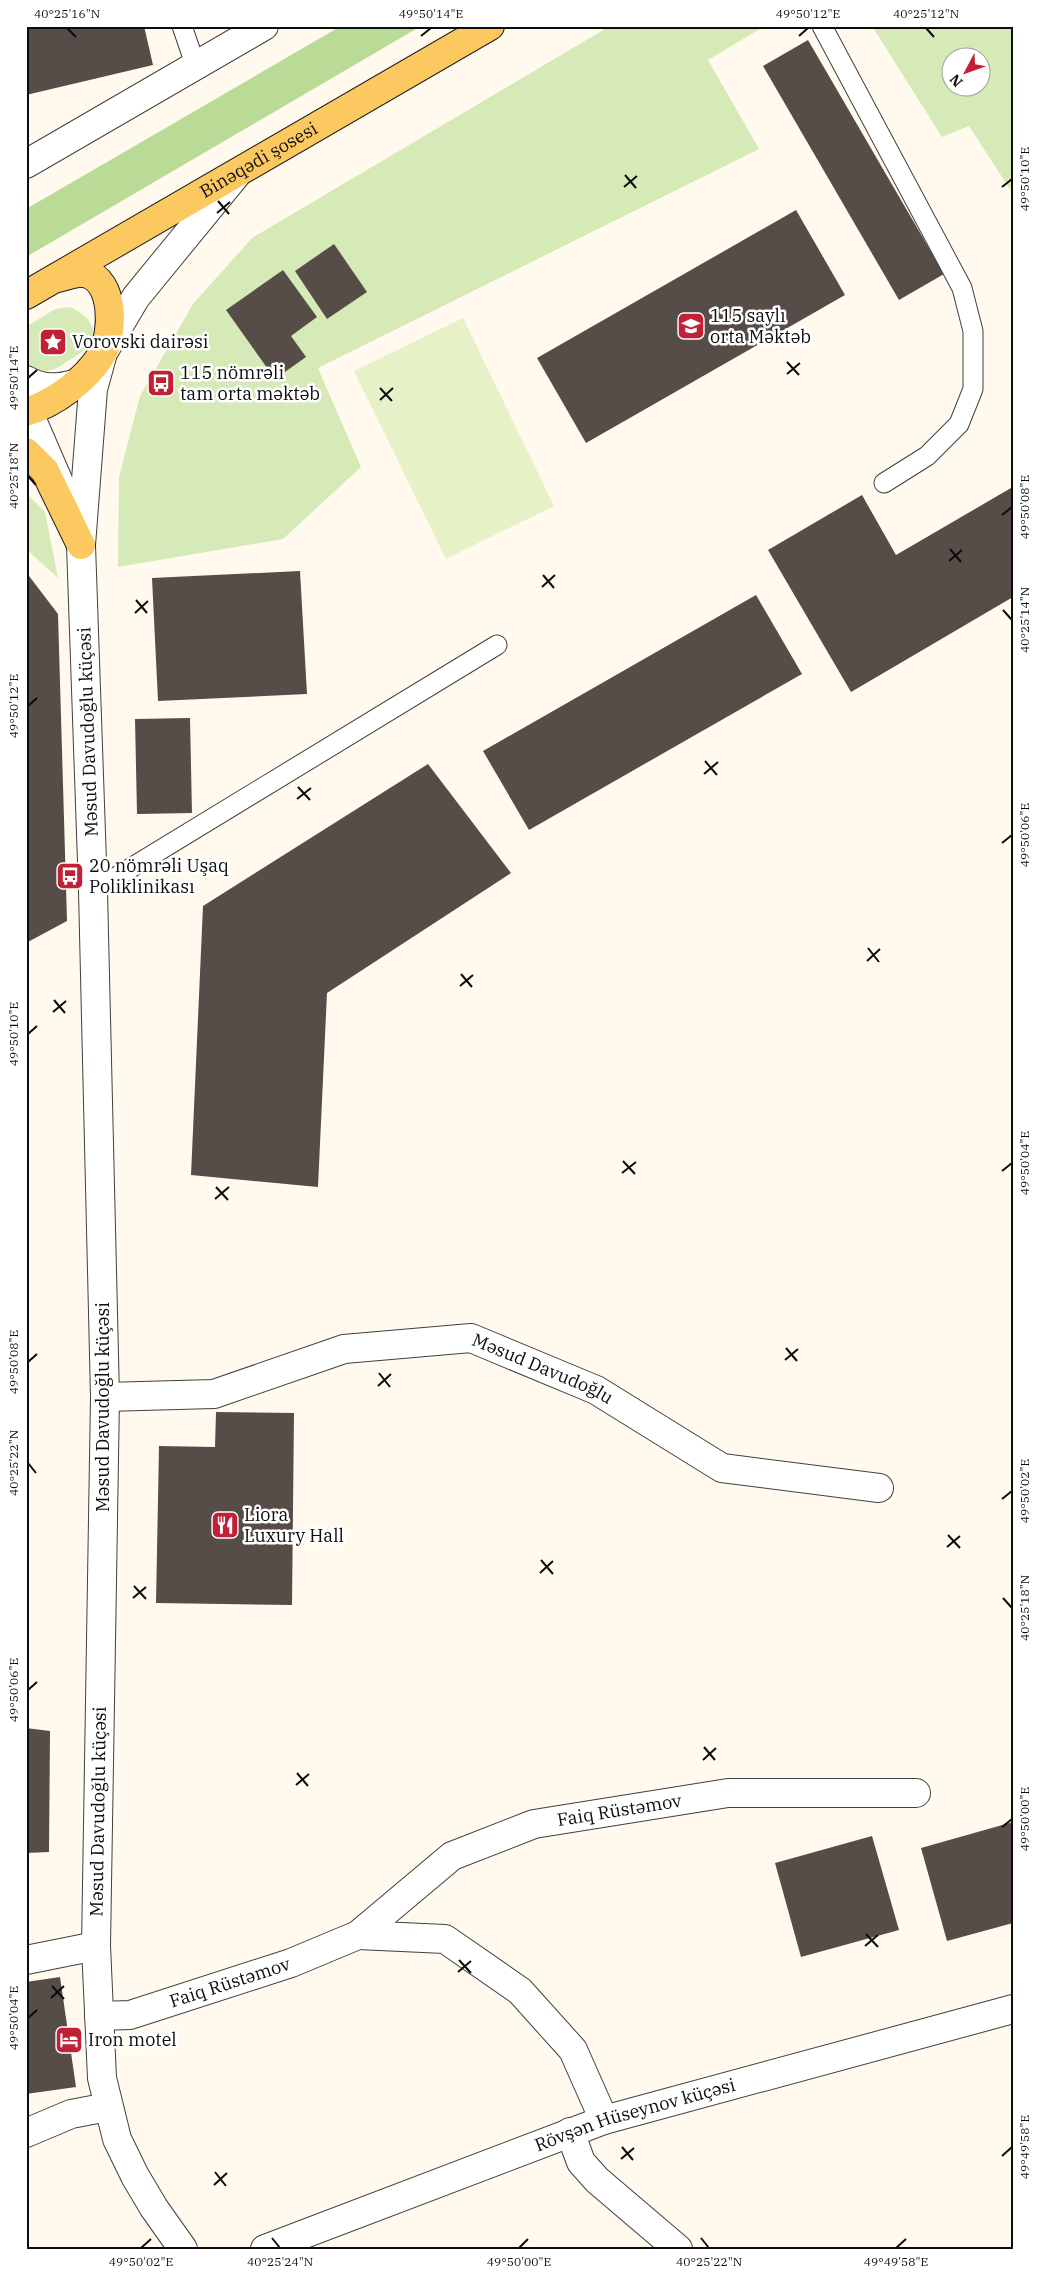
<svg xmlns="http://www.w3.org/2000/svg" width="1039" height="2275" viewBox="0 0 1039 2275" font-family="'IBM Plex Serif',serif">
<style>
.green{fill:#d5eab6;fill-rule:evenodd}
.forest{fill:#badb95}
.pitch{fill:#e6f1c8}
.building{fill:#564d49}
.lines{fill:none;stroke-linecap:round;stroke-linejoin:round}
.service-casing{stroke:#404040;stroke-width:21}
.minor-casing{stroke:#404040;stroke-width:30}
.tertiary-casing{stroke:#404040;stroke-width:30}
.primary-casing{stroke:#1e1e1e;stroke-width:30}
.service{stroke:#fff;stroke-width:19}
.minor{stroke:#fff;stroke-width:28}
.tertiary{stroke:#fff;stroke-width:28}
.primary{stroke:#fcc860;stroke-width:28}
.ticks{fill:none;stroke:#0d0d0d;stroke-width:2}
.labels{text-anchor:middle;stroke-width:5;stroke-linejoin:round;paint-order:stroke}
.street-label{font-size:18px;fill:#0d0d0d;stroke:#fff}
.poi-label{font-size:18px;fill:#0d0d0d;stroke:#fff;text-anchor:start}
.neatline{fill:none;stroke:#0d0d0d;stroke-width:2}
.ticks-label{font-size:12px;text-anchor:middle;fill:#0d0d0d}
</style>
<rect width="100%" height="100%" fill="#fffaed"/>
<!-- green -->
<g class="green">
<polygon points="610,26 765,26 708,60 759,149 318,368 361,467 283,539 118,567 119,477 140,396 193,304 252,238"/>
<path d="M872,26H1013V194L969,126L942,137ZM952,58H982V88H952Z"/>
<path d="M70,307C104,323 98,345 68,361C63,364 57,369 51,370C46,372 38,371 32,372L26,367V327L55,309Z"/>
<polygon points="26,493 45,512 58,578 26,549"/>
</g>
<!-- forest -->
<polygon class="forest" points="341,26 421,26 26,257 26,209"/>
<!-- pitch -->
<polygon class="pitch" points="463,318 554,506 446,559 354,371"/>
<!-- building -->
<g class="building">
<polygon points="26,26 144,26 153,65 26,95"/>
<polygon points="808,40 944,274 899,300 763,66"/>
<polygon points="796,210 845,295 586,443 537,358"/>
<polygon points="334,244 367,292 327,319 295,271"/>
<polygon points="283,270 317,317 291,336 306,357 275,379 226,310"/>
<polygon points="1011,488 1013,491 1013,597 851,692 768,550 862,495 896,555"/>
<polygon points="300,571 307,694 158,701 152,578"/>
<polygon points="26,572 58,614 67,921 26,943"/>
<polygon points="756,595 802,674 529,830 483,751"/>
<polygon points="190,718 192,813 137,814 135,719"/>
<polygon points="428,764 511,873 327,993 318,1187 191,1175 203,906"/>
<polygon points="216,1412 294,1413 292,1605 156,1603 159,1446 215,1447"/>
<polygon points="26,1728 50,1731 49,1852 26,1853"/>
<polygon points="1013,1822 1013,1923 947,1941 921,1848"/>
<polygon points="872,1836 899,1930 801,1957 775,1863"/>
<polygon points="60,1977 76,2087 26,2094 26,1982"/>
</g>
<g class="lines">
<!-- service casing -->
<g class="service-casing">
<g id="service">
<polyline points="182,26 195,64"/>
<polyline points="822,26 962,288 973,331 973,389 959,424 927,456 884,483"/>
<polyline points="93,891 497,645"/>
</g>
</g>
<!-- minor casing -->
<g class="minor-casing">
<g id="minor">
<path id="s1" d="M105,1397L214,1394L344,1349L471,1338L596,1390L722,1468L879,1488"/>
<polyline points="358,1935 445,1939 520,1991 573,2050 604,2120"/>
<polyline points="26,1960 96,1946"/>
<path id="s2" d="M99,2016L130,2015L291,1963L358,1935L452,1856L534,1824L728,1793H916"/>
<polyline points="570,2132 581,2162 597,2180 678,2249"/>
<polyline points="26,2133 71,2114 108,2107"/>
<path id="s3" d="M265,2249L604,2120L1013,2009"/>
</g>
</g>
<!-- tertiary casing -->
<g class="tertiary-casing">
<g id="tertiary">
<polyline points="26,164 264,26"/>
<path d="M26,380C42,389 56,389 74,384"/>
<polyline points="26,406 61,487"/>
<path id="s4" d="M183,2249L154,2208L135,2176L117,2139L102,2078L96,1946L105,1397L93,891L81,545L93,389L103,353L136,297L236,175"/>
</g>
</g>
<!-- primary casing -->
<g class="primary-casing">
<g id="primary">
<path id="s5" d="M26,295L490,26"/>
<path d="M26,412C55,403 86,380 102,354C114,333 115,280 85,273C76,272 66,276 58,278"/>
<polyline points="26,452 45,471 81,545"/>
</g>
</g>
<!-- service -->
<use href="#service" class="service"/>
<!-- minor -->
<use href="#minor" class="minor"/>
<!-- tertiary -->
<use href="#tertiary" class="tertiary"/>
<!-- primary -->
<use href="#primary" class="primary"/>
</g>
<!-- ticks -->
<path class="ticks" d="M67,28L76,37M926,28L934,37M421,36L431,28M799,36L808,28M625,175L636,188M624,187L637,176M1002,187L1012,179M218,201L229,214M217,213L230,202M787,362L799,375M787,374L800,363M28,378L37,370M380,388L392,401M380,400L393,388M28,476L36,485M1002,515L1012,507M950,549L961,562M949,561L962,550M543,575L554,588M542,587L555,575M136,600L147,613M1003,610L1012,620M135,613L148,601M28,706L37,698M705,761L717,775M704,774L718,762M298,787L310,800M297,799L311,788M1002,843L1012,835M868,948L879,962M867,961L880,949M461,974L472,987M460,986L473,975M54,1000L65,1013M53,1012L66,1001M28,1034L37,1026M623,1161L635,1174M1002,1171L1012,1163M622,1173L636,1162M216,1187L228,1200M215,1199L229,1187M786,1348L797,1361M785,1360L798,1349M28,1362L37,1354M379,1373L390,1387M378,1386L391,1374M28,1463L36,1473M1002,1499L1012,1491M948,1535L960,1548M947,1547L960,1536M541,1560L553,1574M540,1573L553,1561M134,1586L146,1599M133,1598L146,1587M1003,1598L1012,1608M28,1690L37,1682M704,1747L715,1760M703,1760L716,1748M297,1773L308,1786M296,1785L309,1774M1002,1827L1012,1819M866,1934L878,1947M865,1946L878,1935M459,1960L471,1973M458,1972L471,1961M52,1986L64,1999M51,1998L64,1986M28,2018L37,2010M622,2147L633,2160M1002,2156L1012,2147M621,2159L634,2148M215,2172L226,2186M214,2185L227,2173M272,2238L280,2248M701,2238L709,2248M141,2248L151,2239M519,2248L528,2239M896,2248L906,2239"/>
<!-- icons -->
<defs>
<g id="school-square" transform="scale(1.4375)"><rect x="-9" y="-9" width="18" height="18" rx="4" fill="#c02137" stroke="#fff"/><path d="M0-5L7-2L0 1L-7-2ZM-4 1L0 2.5L4 1V4Q0 6-4 4Z" fill="#fff"/></g>
<g id="sight-square" transform="scale(1.4375)"><rect x="-9" y="-9" width="18" height="18" rx="4" fill="#c02137" stroke="#fff"/><path d="M0-6L1.8-2.2L6-1.7L2.9 1.2L3.7 5.4L0 3.3L-3.7 5.4L-2.9 1.2L-6-1.7L-1.8-2.2Z" fill="#fff"/></g>
<g id="bus-square" transform="scale(1.4375)"><rect x="-9" y="-9" width="18" height="18" rx="4" fill="#c02137" stroke="#fff"/><path d="M-5-6H5V4H4V6H2V4H-2V6H-4V4H-5ZM-3.5-4V0h7V-4ZM-3.5 1.2v1.5H-2V1.2ZM2 1.2v1.5H3.5V1.2Z" fill="#fff"/></g>
<g id="restaurant-square" transform="scale(1.4375)"><rect x="-9" y="-9" width="18" height="18" rx="4" fill="#c02137" stroke="#fff"/><path d="M-5-6h1v4h1v-4h1v4h1v-4h1v5L-1.5 .5V6h-2V.5L-5-1ZM5-6V6H3V1.5H1.5Q1.5-4 5-6Z" fill="#fff"/></g>
<g id="hotel-square" transform="scale(1.4375)"><rect x="-9" y="-9" width="18" height="18" rx="4" fill="#c02137" stroke="#fff"/><path d="M-6-4.5h1.5V1H6V5H4.5V3h-9V5H-6ZM-4 0a1.8 1.8 0 1 1 3.6 0ZM.5 0V-2.5h3Q6-2.5 6 0Z" fill="#fff"/></g>
</defs>
<g fill-rule="evenodd">
<use href="#school-square" x="691" y="326"/>
<use href="#sight-square" x="53" y="342"/>
<use href="#bus-square" x="161" y="383"/>
<use href="#bus-square" x="70" y="876"/>
<use href="#restaurant-square" x="225" y="1525"/>
<use href="#hotel-square" x="69" y="2040"/>
</g>
<g class="labels">
<!-- street labels -->
<g class="street-label">
<text dy="6" stroke="none"><textPath href="#s5" startOffset="269">Binəqədi şosesi</textPath></text>
<text transform="translate(88 732) rotate(-92)" y="6">Məsud Davudoğlu küçəsi</text>
<text dy="6" stroke="none"><textPath href="#s1" startOffset="452">Məsud Davudoğlu</textPath></text>
<text transform="translate(103 1407) rotate(-90)" y="6">Məsud Davudoğlu küçəsi</text>
<text dy="6" stroke="none"><textPath href="#s2" startOffset="570">Faiq Rüstəmov</textPath></text>
<text dy="6" stroke="none"><textPath href="#s4" startOffset="458">Məsud Davudoğlu küçəsi</textPath></text>
<text dy="6" stroke="none"><textPath href="#s2" startOffset="136">Faiq Rüstəmov</textPath></text>
<text dy="6" stroke="none"><textPath href="#s3" startOffset="394">Rövşən Hüseynov küçəsi</textPath></text>
</g>
<!-- poi labels -->
<g class="poi-label">
<text x="710" y="322">115 saylı<tspan x="710" dy="21">orta Məktəb</tspan></text>
<text x="72" y="348">Vorovski dairəsi</text>
<text x="180" y="379">115 nömrəli<tspan x="180" dy="21">tam orta məktəb</tspan></text>
<text x="89" y="872">20 nömrəli Uşaq<tspan x="89" dy="21">Poliklinikası</tspan></text>
<text x="244" y="1521">Liora<tspan x="244" dy="21">Luxury Hall</tspan></text>
<text x="88" y="2046">Iron motel</text>
</g>
</g>
<!-- border -->
<rect width="1039" height="2275" fill="none" stroke="#ffffff" stroke-width="55"/>
<!-- north arrow -->
<g transform="translate(966 72) rotate(229)"><circle r="24" fill="#ffffff" stroke="#9e9e9e"/>
<path d="M0-4L9 19L0 12L-9 19Z" fill="#c02137"/>
<text y="-8" font-size="14" font-weight="bold" text-anchor="middle" fill="#0d0d0d">N</text>
</g>
<rect x="28" y="28" width="984" height="2220" class="neatline"/>
<g class="ticks-label">
<text x="67" y="18">40°25'16"N</text>
<text x="431" y="18">49°50'14"E</text>
<text x="808" y="18">49°50'12"E</text>
<text x="926" y="18">40°25'12"N</text>
<text transform="translate(1025 179) rotate(-90)" y="4">49°50'10"E</text>
<text transform="translate(14 378) rotate(-90)" y="4">49°50'14"E</text>
<text transform="translate(14 476) rotate(-90)" y="4">40°25'18"N</text>
<text transform="translate(1025 507) rotate(-90)" y="4">49°50'08"E</text>
<text transform="translate(1025 620) rotate(-90)" y="4">40°25'14"N</text>
<text transform="translate(14 706) rotate(-90)" y="4">49°50'12"E</text>
<text transform="translate(1025 835) rotate(-90)" y="4">49°50'06"E</text>
<text transform="translate(14 1034) rotate(-90)" y="4">49°50'10"E</text>
<text transform="translate(1025 1163) rotate(-90)" y="4">49°50'04"E</text>
<text transform="translate(14 1362) rotate(-90)" y="4">49°50'08"E</text>
<text transform="translate(14 1463) rotate(-90)" y="4">40°25'22"N</text>
<text transform="translate(1025 1491) rotate(-90)" y="4">49°50'02"E</text>
<text transform="translate(1025 1608) rotate(-90)" y="4">40°25'18"N</text>
<text transform="translate(14 1690) rotate(-90)" y="4">49°50'06"E</text>
<text transform="translate(1025 1819) rotate(-90)" y="4">49°50'00"E</text>
<text transform="translate(14 2018) rotate(-90)" y="4">49°50'04"E</text>
<text transform="translate(1025 2147) rotate(-90)" y="4">49°49'58"E</text>
<text x="141" y="2266">49°50'02"E</text>
<text x="280" y="2266">40°25'24"N</text>
<text x="519" y="2266">49°50'00"E</text>
<text x="709" y="2266">40°25'22"N</text>
<text x="896" y="2266">49°49'58"E</text>
</g>
</svg>
